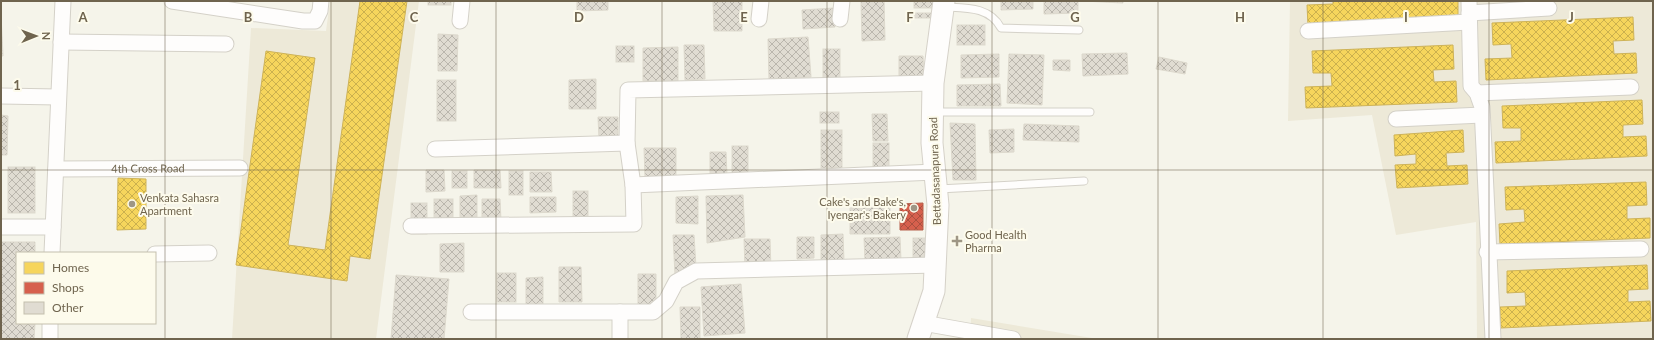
<svg xmlns="http://www.w3.org/2000/svg" width="1654" height="340" viewBox="0 0 1654 340" font-family="Lato,sans-serif">
<style>
.residential{fill:#ede9d8}
.homes{fill:url(#homes-cross-hatch);stroke:#ceb358}
.shops{fill:url(#shops-cross-hatch);stroke:#b7614d}
.building{fill:url(#building-cross-hatch);stroke:#ddd9cd}
.lines{fill:none;stroke-linecap:round;stroke-linejoin:round}
.lane-casing{stroke:#d4d1c8;stroke-width:9}
.street-casing{stroke:#d4d1c8;stroke-width:17}
.secondary-casing{stroke:#d5d1c8;stroke-width:23}
.lane{stroke:#fefdfc;stroke-width:7}
.street{stroke:#fefdfc;stroke-width:15}
.secondary{stroke:#fefdfc;stroke-width:21}
.grid{fill:none;stroke:#6f644e;stroke-width:1;stroke-opacity:0.55}
.poi-dot{fill:#9e9685;stroke:#fdfbec;stroke-width:1.5}
.labels{text-anchor:middle;stroke-width:4;stroke-linejoin:round;paint-order:stroke}
.street-label{font-size:11px;fill:#6f644e;stroke:#fdfbec}
.poi-label{font-size:11px;fill:#6f644e;stroke:#fdfbec;text-anchor:start}
.grid-label{font-size:13px;text-anchor:middle;font-weight:bold;fill:#6f644e;stroke:#fdfbec;stroke-width:4;stroke-linejoin:round;paint-order:stroke}
</style>
<defs>
<pattern id="homes-cross-hatch" width="8" height="8" patternUnits="userSpaceOnUse"><rect width="8" height="8" fill="#f6d55c"/><path d="M0 0l8 8M0 8l8-8" fill="none" stroke="#cbb04e"/></pattern>
<pattern id="shops-cross-hatch" width="8" height="8" patternUnits="userSpaceOnUse"><rect width="8" height="8" fill="#d6604d"/><path d="M0 0l8 8M0 8l8-8" fill="none" stroke="#a95040"/></pattern>
<pattern id="building-cross-hatch" width="8" height="8" patternUnits="userSpaceOnUse"><rect width="8" height="8" fill="#e0dcd2"/><path d="M0 0l8 8M0 8l8-8" fill="none" stroke="#bab6ad"/></pattern>
</defs>
<rect width="100%" height="100%" fill="#f5f4ea"/>
<!-- residential -->
<g class="residential">
<polygon points="330,1 419,1 376,339 232,339 251,28 326,31"/>
<polygon points="1290,1 1653,1 1653,339 1477,339 1476,222 1396,235 1372,115 1288,121"/>
<polygon points="971,318 1098,339 970,339"/>
</g>
<!-- homes -->
<g class="homes">
<polygon points="360,1 407,1 370,259 350,256 347,281 236,265 266,51 315,58 288,245 325,250"/>
<polygon points="1333,1 1458,1 1458,19 1308,26 1307,5 1333,4"/>
<polygon points="1633,17 1634,40 1613,41 1614,54 1636,53 1637,73 1486,80 1485,59 1512,58 1511,44 1493,45 1492,23"/>
<polygon points="1453,45 1454,69 1433,70 1434,82 1456,81 1457,102 1306,108 1305,87 1332,86 1331,73 1313,73 1312,51"/>
<polygon points="1642,100 1643,124 1623,125 1623,137 1646,136 1647,156 1496,163 1495,142 1521,141 1521,128 1503,128 1502,106"/>
<polygon points="1463,130 1464,152 1446,153 1447,166 1467,165 1468,184 1397,188 1395,165 1416,164 1416,154 1395,156 1394,135"/>
<polygon points="118,178 146,179 146,229 117,230"/>
<polygon points="1646,182 1647,205 1627,206 1627,219 1650,218 1650,238 1500,244 1499,224 1525,222 1524,209 1506,210 1505,187"/>
<polygon points="1647,265 1648,289 1628,290 1628,302 1650,301 1651,321 1501,328 1500,307 1526,306 1525,292 1507,293 1507,271"/>
</g>
<!-- shops -->
<polygon class="shops" points="923,203 923,230 900,230 900,204"/>
<!-- building -->
<g class="building">
<rect x="428" y="1" width="23" height="4"/>
<polygon points="577,1 608,1 608,10 577,11"/>
<polygon points="713,1 742,1 742,31 714,31"/>
<polygon points="861,1 884,1 885,40 862,41"/>
<rect x="914" y="1" width="20" height="7"/>
<polygon points="1001,1 1033,1 1033,9 1001,10"/>
<polygon points="1044,1 1078,1 1078,13 1044,14"/>
<polygon points="1083,1 1123,1 1123,3"/>
<polygon points="834,8 835,27 803,29 802,10"/>
<polygon points="913,13 934,13 934,18 912,18"/>
<polygon points="1,15 3,56 1,56"/>
<rect x="957" y="25" width="28" height="20"/>
<polygon points="438,34 458,35 457,71 438,71"/>
<polygon points="808,37 811,77 769,79 768,39"/>
<polygon points="684,45 704,45 705,79 685,80"/>
<rect x="616" y="46" width="18" height="16"/>
<polygon points="678,47 678,81 643,81 643,48"/>
<rect x="823" y="49" width="17" height="29"/>
<polygon points="1127,53 1128,74 1083,76 1082,54"/>
<polygon points="999,54 999,77 961,78 961,55"/>
<polygon points="1009,54 1044,55 1042,105 1007,103"/>
<polygon points="899,56 923,56 924,80 899,80"/>
<polygon points="1159,57 1187,63 1185,74 1156,69"/>
<polygon points="1053,60 1070,60 1070,71 1053,70"/>
<polygon points="596,79 596,109 569,109 569,80"/>
<rect x="437" y="80" width="19" height="41"/>
<polygon points="1000,84 1001,106 957,106 957,85"/>
<rect x="820" y="112" width="19" height="11"/>
<polygon points="872,114 887,114 888,141 873,141"/>
<polygon points="1,115 8,116 7,155 1,155"/>
<polygon points="598,117 618,117 618,137 599,138"/>
<polygon points="950,123 975,124 976,180 953,180"/>
<polygon points="1024,124 1079,126 1079,142 1023,140"/>
<polygon points="1014,129 1014,152 990,153 989,130"/>
<rect x="821" y="130" width="21" height="38"/>
<rect x="873" y="143" width="16" height="27"/>
<rect x="732" y="146" width="16" height="29"/>
<polygon points="644,148 676,148 676,176 645,177"/>
<polygon points="710,152 726,152 727,176 710,176"/>
<rect x="8" y="167" width="27" height="46"/>
<polygon points="426,170 444,170 445,191 426,192"/>
<polygon points="474,170 500,170 501,188 474,188"/>
<rect x="452" y="171" width="15" height="17"/>
<rect x="509" y="171" width="14" height="24"/>
<polygon points="530,172 551,172 552,192 530,192"/>
<rect x="573" y="191" width="15" height="26"/>
<polygon points="477,195 477,217 460,217 460,196"/>
<polygon points="743,195 745,237 707,243 706,196"/>
<polygon points="698,196 698,224 676,223 676,197"/>
<polygon points="530,197 556,197 556,212 530,213"/>
<rect x="434" y="199" width="19" height="27"/>
<polygon points="482,199 500,199 501,221 482,221"/>
<rect x="411" y="203" width="16" height="31"/>
<polygon points="890,207 890,234 850,234 850,208"/>
<polygon points="843,234 844,261 821,262 821,235"/>
<polygon points="673,235 694,235 696,267 675,275"/>
<polygon points="797,237 814,237 814,258 797,259"/>
<polygon points="900,237 901,260 865,261 864,238"/>
<rect x="913" y="238" width="16" height="23"/>
<polygon points="744,239 770,239 771,269 745,270"/>
<polygon points="1,242 35,242 35,253 17,253 17,323 35,323 34,339 1,339"/>
<polygon points="464,243 464,272 440,272 440,244"/>
<polygon points="559,267 581,267 582,302 559,302"/>
<rect x="497" y="273" width="19" height="29"/>
<polygon points="638,274 656,274 656,309 638,310"/>
<polygon points="396,275 449,279 444,339 391,339"/>
<polygon points="543,277 543,306 526,306 526,278"/>
<polygon points="741,284 745,333 704,336 701,287"/>
<polygon points="680,307 700,307 700,339 681,339"/>
</g>
<g class="lines">
<!-- lane casing -->
<g class="lane-casing">
<g id="lane">
<path d="M946,7C967,8 990,7 1001,28L1079,30"/>
<polyline points="934,112 1090,112"/>
<polyline points="939,189 1084,181"/>
</g>
</g>
<!-- street casing -->
<g class="street-casing">
<g id="street">
<polyline points="172,1 303,21 315,21 320,11 321,1"/>
<polyline points="1469,1 1471,86 1477,93 1482,107 1493,339"/>
<polyline points="1469,13 1549,8"/>
<polyline points="759,19 761,1"/>
<polyline points="840,19 842,1"/>
<polyline points="460,21 462,1"/>
<polyline points="1308,31 1469,22"/>
<polyline points="61,42 226,44"/>
<polyline points="1477,93 1631,87"/>
<polyline points="1,96 58,97"/>
<polyline points="1396,119 1482,115"/>
<polyline points="627,143 628,90 933,83"/>
<polyline points="435,149 627,143 633,185 935,172"/>
<path id="s1" d="M56,169L240,168"/>
<polyline points="411,226 634,224 633,185"/>
<polyline points="1,227 53,227"/>
<polyline points="1487,252 1641,249"/>
<polyline points="52,253 63,1"/>
<polyline points="155,254 209,253"/>
<polyline points="471,312 653,312 666,301 676,282 696,271 936,265"/>
<polyline points="620,312 620,339"/>
<polyline points="923,323 1013,339"/>
<polyline points="50,339 50,323"/>
</g>
</g>
<!-- secondary casing -->
<g class="secondary-casing">
<polyline id="secondary" points="918,339 934,291 938,205 932,143 933,83 944,1"/>
</g>
<!-- lane -->
<use href="#lane" class="lane"/>
<!-- street -->
<use href="#street" class="street"/>
<!-- secondary -->
<use href="#secondary" class="secondary"/>
</g>
<!-- grid -->
<path class="grid" d="M165,1V339M331,1V339M496,1V339M662,1V339M827,1V339M992,1V339M1158,1V339M1323,1V339M1489,1V339M1,170H1653"/>
<!-- markers -->
<g class="poi-dot">
<circle cx="132" cy="204" r="4"/>
<circle cx="914" cy="208" r="4"/>
<path d="M955 235h4v4h4v4h-4v4h-4v-4h-4v-4h4z"/>
</g>
<g class="labels">
<!-- street labels -->
<g class="street-label">
<text dy="4" stroke="none"><textPath href="#s1" startOffset="92">4th Cross Road</textPath></text>
<text transform="translate(935 171) rotate(-92)" y="4">Bettadasanapura Road</text>
</g>
<!-- poi labels -->
<g class="poi-label">
<text x="140" y="202">Venkata Sahasra<tspan x="140" dy="13">Apartment</tspan></text>
<text x="906" y="206" text-anchor="end">Cake's and Bake's,<tspan x="906" dy="13">Iyengar's Bakery</tspan></text>
<text x="965" y="239">Good Health<tspan x="965" dy="13">Pharma</tspan></text>
</g>
</g>
<g class="grid-label">
<text x="83" y="22">A</text>
<text x="248" y="22">B</text>
<text x="414" y="22">C</text>
<text x="579" y="22">D</text>
<text x="744" y="22">E</text>
<text x="910" y="22">F</text>
<text x="1075" y="22">G</text>
<text x="1240" y="22">H</text>
<text x="1406" y="22">I</text>
<text x="1571" y="22">J</text>
<text x="17" y="90">1</text>
</g>
<!-- border -->
<rect width="1654" height="340" fill="none" stroke="#6f644e" stroke-width="4"/>
<!-- legend -->
<rect x="16" y="252" width="140" height="72" fill="#fdfbec" stroke="#c4bfad"/>
<rect x="24" y="262" width="20" height="12" fill="#f6d55c" stroke="#c4bfad"/>
<text x="52" y="272" font-size="12" fill="#6f644e">Homes</text>
<rect x="24" y="282" width="20" height="12" fill="#d6604d" stroke="#c4bfad"/>
<text x="52" y="292" font-size="12" fill="#6f644e">Shops</text>
<rect x="24" y="302" width="20" height="12" fill="#e0dcd2" stroke="#c4bfad"/>
<text x="52" y="312" font-size="12" fill="#6f644e">Other</text>
<!-- north arrow -->
<g transform="translate(36 36) rotate(89)" stroke="#fdfbec" stroke-width="3" paint-order="stroke">
<path d="M0-3L7 15L0 10L-7 15Z" fill="#6f644e"/>
<text y="-6" font-size="11" font-weight="bold" text-anchor="middle" fill="#6f644e">N</text>
</g>
</svg>
